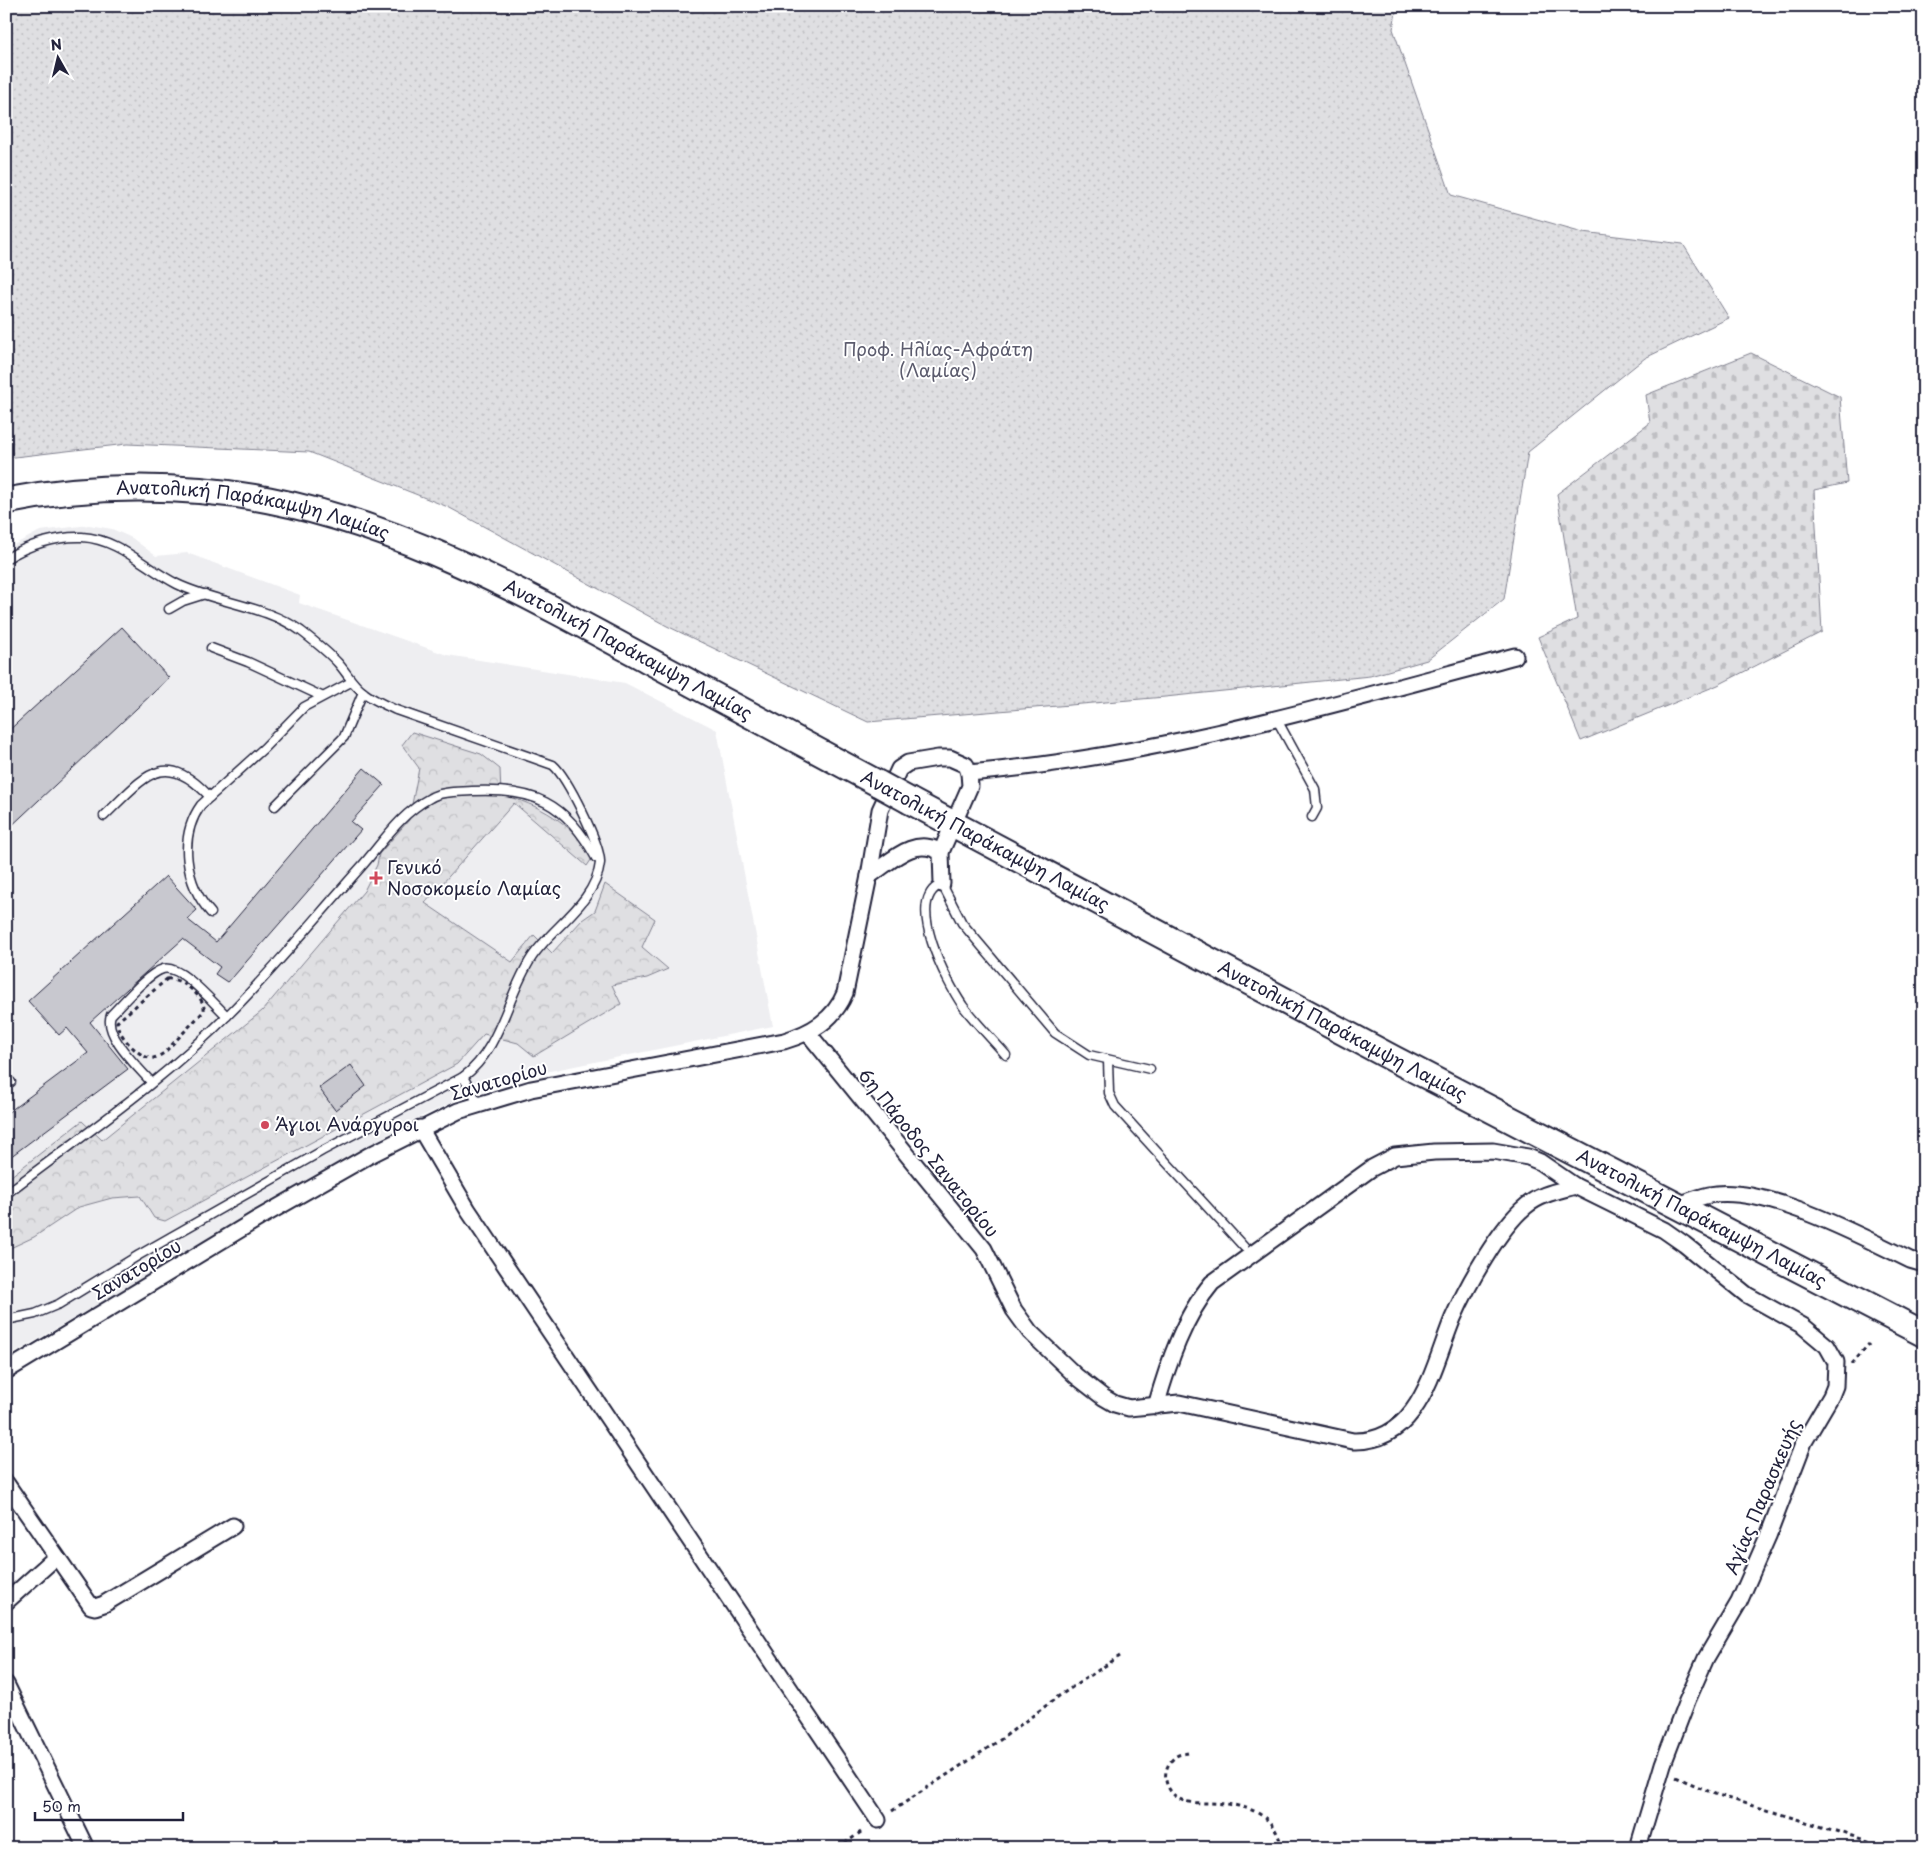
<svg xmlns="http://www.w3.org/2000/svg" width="1930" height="1854" viewBox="0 0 1930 1854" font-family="'Playpen Sans',sans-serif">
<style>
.built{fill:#eeeef1}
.grass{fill:url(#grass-dots);stroke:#80808e}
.forest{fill:url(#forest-crowns);stroke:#80808e}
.cemetery{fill:url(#cemetery-stones);stroke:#80808e}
.building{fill:#c8c8cf;stroke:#22223b}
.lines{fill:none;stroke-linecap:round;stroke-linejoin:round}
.lane-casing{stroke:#22223b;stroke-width:11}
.street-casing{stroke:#22223b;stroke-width:19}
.primary-casing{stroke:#22223b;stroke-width:29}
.path{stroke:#22223b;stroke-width:3;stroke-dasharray:4 4;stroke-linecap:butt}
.lane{stroke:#fff;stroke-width:8}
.street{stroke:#fff;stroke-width:15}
.primary{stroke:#fff;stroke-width:25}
.primary-bridge-casing{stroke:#22223b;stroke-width:29;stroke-linecap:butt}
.primary-bridge{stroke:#fff;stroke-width:25}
.poi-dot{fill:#d1495b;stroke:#fff;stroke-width:2}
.labels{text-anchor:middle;stroke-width:4;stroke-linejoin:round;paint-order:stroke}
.park-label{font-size:18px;fill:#5b5b6d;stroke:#fff}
.street-label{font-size:18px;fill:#22223b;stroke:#fff}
.poi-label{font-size:18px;fill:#22223b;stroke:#fff;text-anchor:start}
</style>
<defs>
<pattern id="grass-dots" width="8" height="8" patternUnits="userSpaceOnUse" patternTransform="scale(1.25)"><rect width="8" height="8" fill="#dfdfe2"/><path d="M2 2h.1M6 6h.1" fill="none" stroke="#bfbfc3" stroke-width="1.8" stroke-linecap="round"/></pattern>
<pattern id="forest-crowns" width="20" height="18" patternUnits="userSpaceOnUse" patternTransform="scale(1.25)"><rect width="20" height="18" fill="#dfdfe2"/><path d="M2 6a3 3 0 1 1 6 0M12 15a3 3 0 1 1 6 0" fill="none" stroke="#bfbfc3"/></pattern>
<pattern id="cemetery-stones" width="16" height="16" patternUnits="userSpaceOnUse" patternTransform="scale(1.25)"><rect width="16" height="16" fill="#dfdfe2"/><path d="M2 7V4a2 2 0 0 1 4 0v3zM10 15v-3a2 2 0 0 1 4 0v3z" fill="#bfbfc3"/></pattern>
</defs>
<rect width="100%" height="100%" fill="#fff"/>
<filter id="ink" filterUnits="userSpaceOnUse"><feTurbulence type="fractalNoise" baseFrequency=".02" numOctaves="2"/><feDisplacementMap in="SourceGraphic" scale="10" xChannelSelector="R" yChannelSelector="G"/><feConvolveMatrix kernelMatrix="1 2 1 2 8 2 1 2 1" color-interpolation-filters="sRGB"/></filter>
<g filter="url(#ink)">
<!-- built -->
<polygon class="built" points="89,525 112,529 132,538 156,556 187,553 300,595 299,603 447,655 625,683 717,730 773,1026 550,1071 491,1087 462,1098 405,1124 6,1358 6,549 40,531"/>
<!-- grass -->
<polygon class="grass" points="6,6 1397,6 1393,29 1451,195 1583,232 1683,244 1729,318 1645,358 1528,452 1504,599 1427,660 1370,676 1165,697 868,722 667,626 448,507 309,452 127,444 6,458"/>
<!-- forest -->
<path class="forest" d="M412,732L481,754L500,769L501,795C539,804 572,823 593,857L587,866L514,803L425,903L512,962L534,935L552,953L582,920L595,911L605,884L655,919L642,947L668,969L647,978L612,985L621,1004L534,1056L518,1043L484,1034L457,1064L165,1221L154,1218L140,1196L112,1198L79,1207L34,1237L6,1250V1180L82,1121L102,1140L262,1011L364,891L377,865L379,854L409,820L419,768L402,745Z"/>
<!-- cemetery -->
<polygon class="cemetery" points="1751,353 1840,397 1847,483 1814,490 1822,632 1718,685 1581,741 1538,637 1577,619 1557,494 1650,423 1646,395"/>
<!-- building -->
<g class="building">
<polygon points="122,627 169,678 6,831 6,733"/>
<polygon points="364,768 384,785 351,822 361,830 233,977 227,982 215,974 220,967 183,939 90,1022 128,1069 6,1160 6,1114 88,1053 67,1028 59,1035 28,1001 166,876 197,910 187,919 216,942"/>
<polygon points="351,1065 366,1086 335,1110 319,1088"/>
</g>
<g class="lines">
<!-- lane casing -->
<g class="lane-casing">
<g id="lane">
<path d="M6,559C27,545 57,536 82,537C119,539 145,568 177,584C216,603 265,605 301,631C314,641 327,651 338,663C347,673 352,684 363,692C373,700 385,705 396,710L553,765C567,777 601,845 600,863C596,902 552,927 532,957C507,995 501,1049 463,1077L322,1151L139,1255L59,1304L35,1314L6,1320"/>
<polyline points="169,609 183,601 205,594"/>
<polyline points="211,648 248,662 321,696"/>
<polyline points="1276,718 1315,789 1317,808 1312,817"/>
<polyline points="275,806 344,737 363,692"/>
<path d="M104,816C143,779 163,746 210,797"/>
<path d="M211,913C185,884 178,837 201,805L264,748L304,707L351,682"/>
<path d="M1006,1055C992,1039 976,1023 963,1006C947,983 903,899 942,884L962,923L1055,1033L1089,1055L1150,1069"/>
<polyline points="1108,1060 1109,1093 1115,1106 1244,1247"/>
<polyline points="463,1077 478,1103"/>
<path d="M151,1082C138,1067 103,1035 111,1015C123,1003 148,973 163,969C181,964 214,1004 227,1016"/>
<polyline points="6,1085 11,1082"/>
<path d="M6,1194C82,1136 163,1081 231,1012C277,966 318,915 361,867C383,842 400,814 430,798C441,791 459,792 472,791C533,788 566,802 596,858"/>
</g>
</g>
<!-- street casing -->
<g class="street-casing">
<g id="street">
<path d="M869,876L880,810L899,769L908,763L938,758H950L966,765L969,773C1155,757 1336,704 1515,656"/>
<polyline points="942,884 941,852 970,786 969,773"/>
<path d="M808,1033L984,1249L1014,1310L1030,1332L1076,1376L1103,1397L1115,1404L1129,1408L1179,1403L1353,1441C1420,1443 1433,1366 1453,1318C1467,1286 1499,1228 1526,1206C1540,1194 1558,1191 1575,1186"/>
<polyline points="420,1128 468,1210 878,1820"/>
<path d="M1676,1206C1687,1202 1698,1197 1709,1195C1764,1184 1860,1236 1910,1260L1924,1264"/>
<path d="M6,1371L259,1218L368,1156L458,1111L531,1089L784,1041C811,1033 834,1020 845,993L869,876C892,861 913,836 941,852"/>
<path d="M1156,1406C1168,1364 1184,1316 1212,1283L1372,1168L1395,1156L1434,1152L1493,1151L1528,1157L1540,1162L1575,1186L1664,1230L1684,1244L1747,1295L1803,1326L1827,1346L1836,1362L1835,1386L1831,1396L1804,1442L1768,1536L1739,1602L1706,1658L1687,1701L1663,1764L1638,1848"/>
<polyline points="6,1483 91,1606 95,1607 104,1604 233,1526"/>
<polyline points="6,1602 56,1557"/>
<polyline points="6,1684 86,1848"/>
</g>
</g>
<!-- primary casing -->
<g class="primary-casing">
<g id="primary">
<path id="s1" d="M6,501C91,484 184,484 269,500C403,526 528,595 646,659C724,701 802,743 879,784"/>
<path id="s2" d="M910,801L1394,1059L1924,1334"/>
</g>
</g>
<!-- path -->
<g class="path">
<path d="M167,979C180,977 206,997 204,1011L164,1053C159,1056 155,1059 149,1058C137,1055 117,1034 117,1022Z"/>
<polyline points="1852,1364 1869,1344"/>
<path d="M1188,1753C1184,1754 1177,1754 1174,1758C1159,1771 1165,1794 1184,1801C1192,1803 1202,1803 1211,1803C1244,1804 1274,1811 1282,1848"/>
<polyline points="1676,1777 1715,1794 1891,1848"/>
<polyline points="892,1811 1000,1740 1059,1696 1120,1656"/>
<polyline points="838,1848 864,1830"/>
</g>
<!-- lane -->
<use href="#lane" class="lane"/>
<!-- street -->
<use href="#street" class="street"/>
<!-- primary -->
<use href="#primary" class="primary"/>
<!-- primary-bridge casing -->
<g class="primary-bridge-casing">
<polyline id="primary-bridge" points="879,784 910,801"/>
</g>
<!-- primary-bridge -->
<use href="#primary-bridge" class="primary-bridge"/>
</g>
</g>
<!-- markers -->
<g class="poi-dot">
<path d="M373.5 870.5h5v5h5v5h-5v5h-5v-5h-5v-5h5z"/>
<circle cx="265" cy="1125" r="5"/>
</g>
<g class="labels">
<!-- park labels -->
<g class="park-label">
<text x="938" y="356">Προφ. Ηλίας-Αφράτη<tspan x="938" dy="21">(Λαμίας)</tspan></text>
</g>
<!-- street labels -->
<g class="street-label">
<text dy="6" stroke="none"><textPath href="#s1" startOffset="250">Ανατολική Παράκαμψη Λαμίας</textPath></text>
<text dy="6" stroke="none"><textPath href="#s1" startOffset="655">Ανατολική Παράκαμψη Λαμίας</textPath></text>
<text transform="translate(985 841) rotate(28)" y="6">Ανατολική Παράκαμψη Λαμίας</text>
<text dy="6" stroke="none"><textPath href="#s2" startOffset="490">Ανατολική Παράκαμψη Λαμίας</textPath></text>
<text transform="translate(499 1081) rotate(-16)" y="6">Σανατορίου</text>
<text transform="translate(928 1153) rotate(51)" y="6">6η Πάροδος Σανατορίου</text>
<text dy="6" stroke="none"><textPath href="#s2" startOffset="895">Ανατολική Παράκαμψη Λαμίας</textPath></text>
<text transform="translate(137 1270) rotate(-31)" y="6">Σανατορίου</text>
<text transform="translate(1763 1497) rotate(-67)" y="6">Αγίας Παρασκευής</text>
</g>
<!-- poi labels -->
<g class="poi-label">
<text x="387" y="874">Γενικό<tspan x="387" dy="21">Νοσοκομείο Λαμίας</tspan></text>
<text x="275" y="1131">Άγιοι Ανάργυροι</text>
</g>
</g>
<!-- margin -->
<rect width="1930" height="1854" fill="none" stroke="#fff" stroke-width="25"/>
<rect x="12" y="12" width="1905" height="1829" fill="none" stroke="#22223b" stroke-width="2" filter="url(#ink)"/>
<!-- north arrow -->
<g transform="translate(58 58) rotate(352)" stroke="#ffffff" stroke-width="4" paint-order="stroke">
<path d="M0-4L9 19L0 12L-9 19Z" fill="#22223b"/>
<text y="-8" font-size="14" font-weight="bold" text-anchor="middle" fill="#22223b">N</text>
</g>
<!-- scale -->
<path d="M35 1812v8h148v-8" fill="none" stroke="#22223b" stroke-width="2.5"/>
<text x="42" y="1812" font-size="15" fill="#22223b" stroke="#ffffff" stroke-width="4" paint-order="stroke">50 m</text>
</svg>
